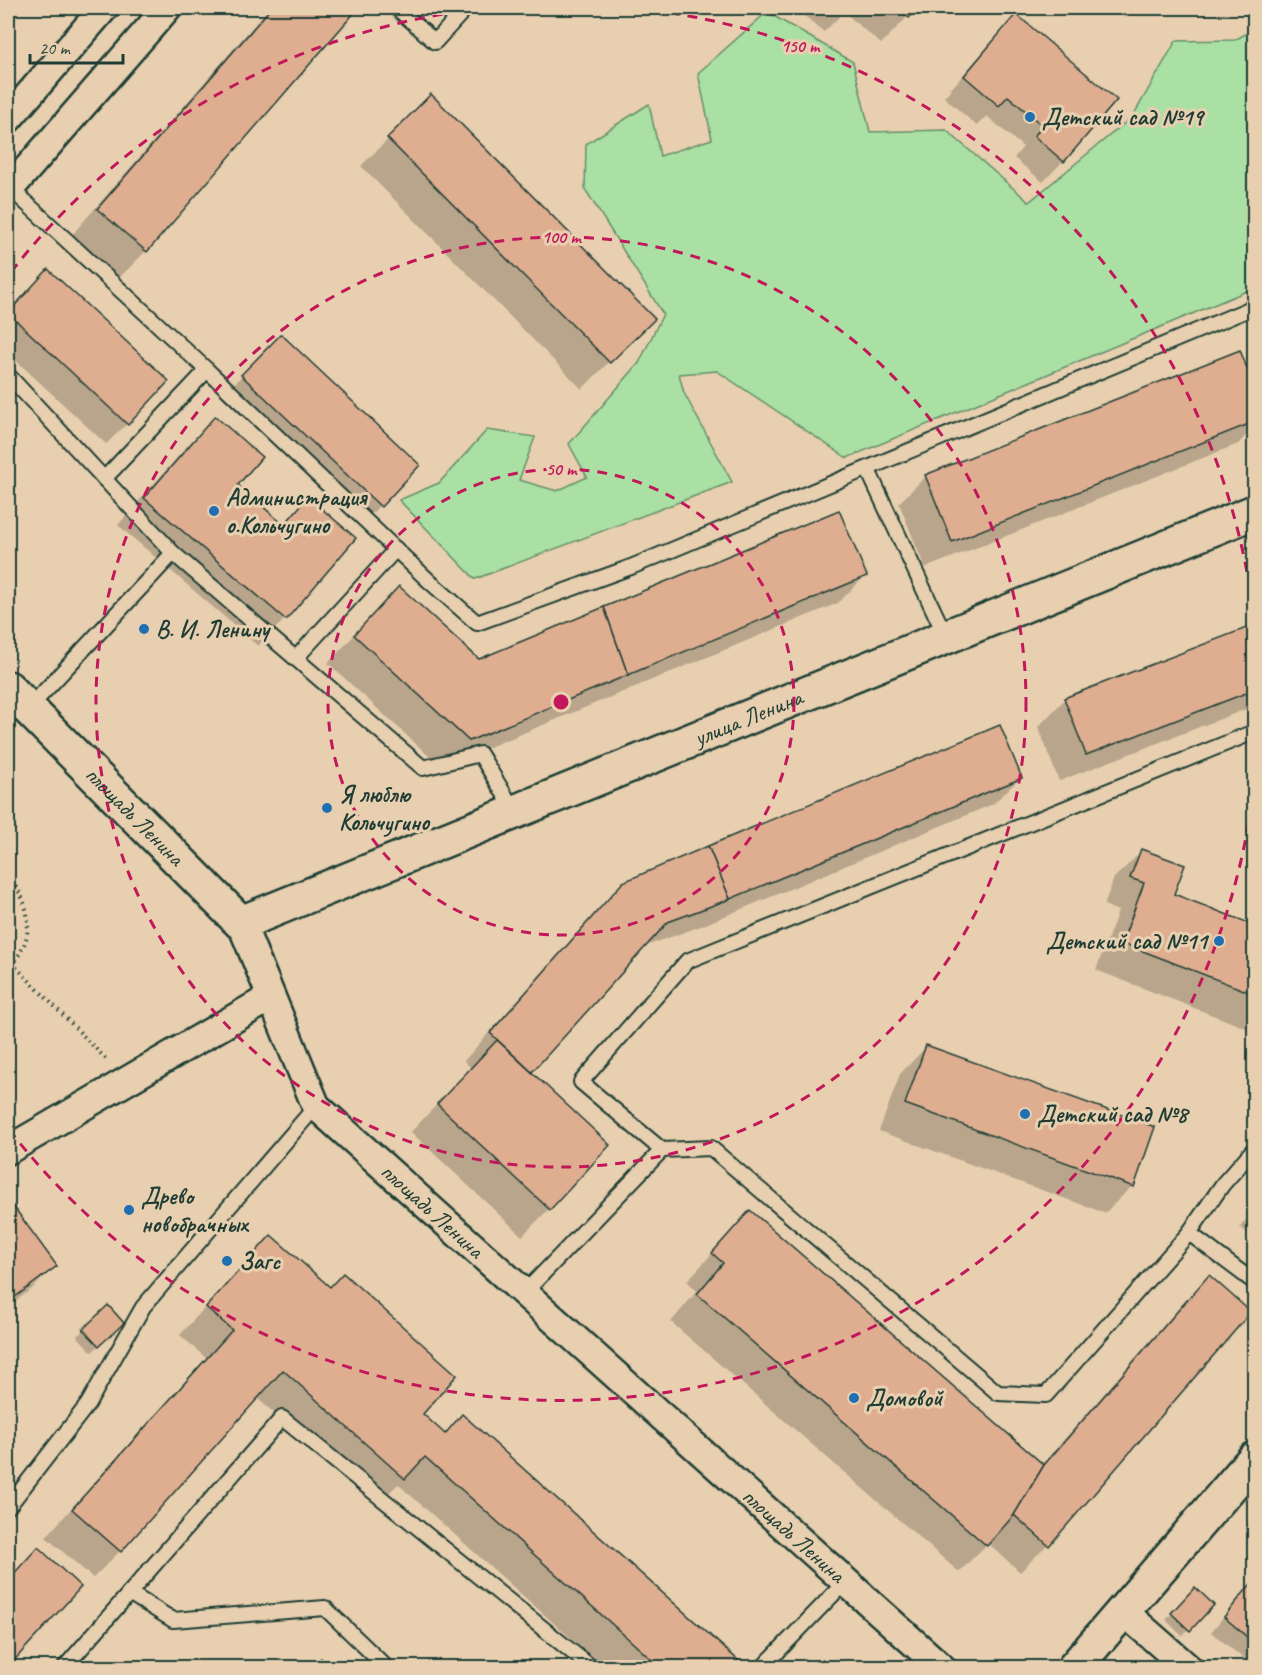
<svg xmlns="http://www.w3.org/2000/svg" width="1262" height="1675" viewBox="0 0 1262 1675" font-family="Caveat,sans-serif">
<style>
.green{fill:#aae0a3;stroke:#648e6c;stroke-width:1.5}
.shadow{fill:#0003}
.building{fill:#dfae91;stroke:#1f3d34;stroke-width:1.5}
.lines{fill:none;stroke-linecap:round;stroke-linejoin:round}
.lane-casing{stroke:#1f3d34;stroke-width:18}
.street-casing{stroke:#1f3d34;stroke-width:32}
.secondary-casing{stroke:#1f3d34;stroke-width:38}
.path{stroke:#1f3d34;stroke-width:4;stroke-dasharray:1.5 4.5;stroke-linecap:butt}
.lane{stroke:#e7cfaf;stroke-width:14}
.street{stroke:#e7cfaf;stroke-width:27}
.secondary{stroke:#e7cfaf;stroke-width:33}
.ring{fill:none;stroke:#c2185b;stroke-width:3;stroke-dasharray:10 8}
.poi-dot{fill:#1f6fb2;stroke:#e7cfaf;stroke-width:2}
.labels{text-anchor:middle;stroke-width:6;stroke-linejoin:round;paint-order:stroke}
.poi-label{font-size:24px;font-weight:bold;fill:#1f3d34;stroke:#e7cfaf;text-anchor:start}
.street-label{font-size:24px;fill:#1f3d34;stroke:#e7cfaf}
.centre{fill:#c2185b;stroke:#e7cfaf;stroke-width:3}
.ring-label{font-size:18px;text-anchor:middle;font-weight:bold;fill:#c2185b;stroke:#e7cfaf;stroke-width:6;stroke-linejoin:round;paint-order:stroke}
</style>
<rect width="100%" height="100%" fill="#e7cfaf"/>
<filter id="ink" filterUnits="userSpaceOnUse"><feTurbulence type="fractalNoise" baseFrequency=".0167" numOctaves="2"/><feDisplacementMap in="SourceGraphic" scale="12" xChannelSelector="R" yChannelSelector="G"/><feConvolveMatrix kernelMatrix="1 2 1 2 8 2 1 2 1" color-interpolation-filters="sRGB"/></filter>
<g filter="url(#ink)">
<!-- green -->
<polygon class="green" points="767,12 853,62 870,132 946,130 1029,202 1133,116 1176,41 1235,40 1254,29 1254,288 847,458 717,371 679,374 684,393 732,482 475,579 399,500 439,483 487,430 535,437 519,480 557,491 587,477 569,444 639,363 663,314 585,189 586,144 649,104 660,156 712,139 698,73"/>
<!-- shadow -->
<g class="shadow">
<polygon points="269,8 348,8 353,12 146,251 119,278 71,236"/>
<polygon points="381,8 422,8 403,26"/>
<polygon points="795,8 916,8 881,44 844,12 824,32"/>
<polygon points="1017,16 1063,161 1043,182 1014,158 1023,147 987,116 977,126 944,97 996,37"/>
<polygon points="431,97 652,319 582,389 361,166"/>
<polygon points="28,292 127,424 106,444 8,353 8,314"/>
<polygon points="1239,352 1254,391 1254,427 1238,444 925,568 899,503 926,476"/>
<polygon points="260,356 418,465 359,527 222,397"/>
<polygon points="215,418 236,485 282,525 308,499 285,619 258,646 118,525 188,445"/>
<polygon points="865,576 838,603 441,767 328,663 399,588 478,661"/>
<polygon points="1254,627 1254,706 1059,781 1038,727 1065,699"/>
<polygon points="1021,777 993,804 701,926 643,947 529,1072 549,1209 522,1236 411,1132 471,1068 464,1061 596,911 624,883"/>
<polygon points="1142,851 1172,895 1254,927 1254,1031 1096,970 1118,911 1104,905 1114,878"/>
<polygon points="927,1046 1132,1186 1105,1213 879,1131 900,1074"/>
<polygon points="8,1202 55,1266 34,1287 8,1307"/>
<polygon points="1254,1210 1254,1239 1240,1227"/>
<polygon points="750,1212 1042,1465 1182,1304 1209,1278 1047,1545 1020,1572 988,1543 959,1572 671,1322 697,1291 687,1281"/>
<polygon points="271,1237 329,1289 421,1414 443,1435 462,1416 734,1668 604,1668 398,1484 377,1505 256,1397 120,1551 93,1578 46,1537 206,1358 180,1335 244,1264"/>
<polygon points="108,1307 122,1323 92,1352 77,1336"/>
<polygon points="38,1549 78,1587 8,1665 8,1580"/>
<polygon points="1254,1580 1254,1659 1250,1664 1211,1632"/>
<polygon points="1195,1589 1212,1605 1182,1636 1166,1620"/>
</g>
<!-- building -->
<g class="building">
<polygon points="271,8 350,8 355,12 147,252 97,209"/>
<polygon points="897,8 918,8 909,18"/>
<polygon points="1016,14 1117,100 1064,162 1034,136 1043,126 1008,96 999,106 964,76"/>
<polygon points="431,94 655,319 610,363 387,138"/>
<polygon points="48,269 169,381 128,425 8,313"/>
<polygon points="281,334 420,465 381,507 241,375"/>
<polygon points="1240,350 1254,387 1254,422 952,542 925,475"/>
<polygon points="215,416 262,457 238,485 284,525 308,497 356,538 286,620 144,498"/>
<polygon points="839,510 867,576 628,675 604,607"/>
<polygon points="399,586 479,659 604,607 628,675 469,741 354,635"/>
<polygon points="1254,625 1254,690 1086,755 1064,698"/>
<polygon points="1000,725 1022,778 730,899 708,846"/>
<polygon points="708,846 730,899 668,922 532,1072 490,1033 623,882"/>
<polygon points="1141,849 1185,865 1174,894 1254,925 1254,994 1122,943 1144,883 1130,878"/>
<polygon points="497,1040 610,1145 550,1210 437,1104"/>
<polygon points="926,1045 1155,1127 1134,1187 905,1104"/>
<polygon points="8,1199 57,1266 15,1297 8,1287"/>
<polygon points="750,1210 1044,1465 1014,1515 987,1546 697,1294 723,1263 712,1253"/>
<polygon points="271,1235 330,1287 343,1273 457,1375 423,1414 445,1434 462,1414 740,1662 736,1668 661,1668 425,1457 405,1479 283,1370 121,1552 72,1509 232,1330 206,1307"/>
<polygon points="1209,1275 1251,1312 1049,1546 1014,1515 1044,1465"/>
<polygon points="108,1305 124,1323 99,1346 83,1329"/>
<polygon points="38,1547 81,1587 8,1667 8,1580"/>
<polygon points="1254,1580 1254,1643 1224,1617"/>
<polygon points="1195,1587 1214,1605 1190,1631 1171,1613"/>
<polygon points="321,1658 331,1668 312,1668"/>
</g>
<g class="lines">
<!-- lane casing -->
<g class="lane-casing">
<g id="lane">
<polyline points="397,8 435,42 466,8"/>
<polyline points="10,188 207,370"/>
<polyline points="8,375 173,553 28,709"/>
<polyline points="868,470 946,637"/>
<polyline points="104,479 207,370 428,580 477,623 631,567 1254,307"/>
<polyline points="173,553 423,768 480,754 515,812"/>
<polyline points="296,658 396,549"/>
<polyline points="662,1150 711,1148 998,1393 1046,1395 1189,1233 1223,1184 1254,1149"/>
<polyline points="1189,1233 1254,1282"/>
<polyline points="525,1292 662,1150 581,1082 687,961 1254,732"/>
<polyline points="8,1507 88,1404 143,1307 316,1106"/>
<polyline points="129,1593 173,1620 325,1608 387,1668"/>
<polyline points="64,1668 282,1418 592,1668"/>
<polyline points="762,1668 846,1581"/>
</g>
</g>
<!-- street casing -->
<g class="street-casing">
<g id="street">
<polyline points="8,119 104,8"/>
<polyline points="8,191 167,8"/>
<path id="s1" d="M241,923L316,1106L942,1668"/>
<polyline points="8,1150 271,997"/>
<polyline points="1123,1611 1188,1668"/>
</g>
</g>
<!-- secondary casing -->
<g class="secondary-casing">
<g id="secondary">
<path id="s2" d="M8,688L241,923L1254,512"/>
<polyline points="1074,1668 1254,1459"/>
</g>
</g>
<!-- path -->
<g class="path">
<path d="M8,877C32,902 37,942 8,967"/>
<polyline points="12,963 106,1059"/>
</g>
<!-- lane -->
<use href="#lane" class="lane"/>
<!-- street -->
<use href="#street" class="street"/>
<!-- secondary -->
<use href="#secondary" class="secondary"/>
</g>
</g>
<!-- distance rings -->
<g class="ring">
<circle cx="561" cy="702" r="233"/>
<circle cx="561" cy="702" r="465"/>
<path d="M1254 787A698 698 0 0 1 11 1132M11 272A698 698 0 0 1 488 8M634 8A698 698 0 0 1 1254 617"/>
</g>
<!-- markers -->
<g class="poi-dot">
<circle cx="1030" cy="117" r="6"/>
<circle cx="214" cy="511" r="6"/>
<circle cx="144" cy="629" r="6"/>
<circle cx="327" cy="808" r="6"/>
<circle cx="1219" cy="941" r="6"/>
<circle cx="1025" cy="1114" r="6"/>
<circle cx="129" cy="1210" r="6"/>
<circle cx="227" cy="1261" r="6"/>
<circle cx="854" cy="1398" r="6"/>
</g>
<g class="labels">
<!-- poi labels -->
<g class="poi-label">
<text x="1042" y="125">Детский сад №19</text>
<text x="226" y="505">Администрация<tspan x="226" dy="28">о.Кольчугино</tspan></text>
<text x="156" y="637">В. И. Ленину</text>
<text x="339" y="802">Я люблю<tspan x="339" dy="28">Кольчугино</tspan></text>
<text x="1207" y="949" text-anchor="end">Детский сад №11</text>
<text x="1037" y="1122">Детский сад №8</text>
<text x="141" y="1204">Древо<tspan x="141" dy="28">новобрачных</tspan></text>
<text x="239" y="1269">Загс</text>
<text x="866" y="1406">Домовой</text>
</g>
<!-- street labels -->
<g class="street-label">
<text dy="8" stroke="none"><textPath href="#s2" startOffset="878">улица Ленина</textPath></text>
<text dy="8" stroke="none"><textPath href="#s2" startOffset="180">площадь Ленина</textPath></text>
<text dy="8" stroke="none"><textPath href="#s1" startOffset="354">площадь Ленина</textPath></text>
<text dy="8" stroke="none"><textPath href="#s1" startOffset="840">площадь Ленина</textPath></text>
</g>
</g>
<circle cx="561" cy="702" r="9" class="centre"/>
<g class="ring-label">
<text x="800" y="52">150 m</text>
<text x="561" y="243">100 m</text>
<text x="561" y="475">50 m</text>
</g>
<!-- margin -->
<rect width="1262" height="1675" fill="none" stroke="#e7cfaf" stroke-width="30"/>
<rect x="15" y="15" width="1232" height="1645" fill="none" stroke="#1f3d34" stroke-width="2" filter="url(#ink)"/>
<!-- scale -->
<path d="M30 54v9h93v-9" fill="none" stroke="#1f3d34" stroke-width="3"/>
<text x="39" y="54" font-size="18" fill="#1f3d34" stroke="#e7cfaf" stroke-width="4.5" paint-order="stroke">20 m</text>
</svg>
